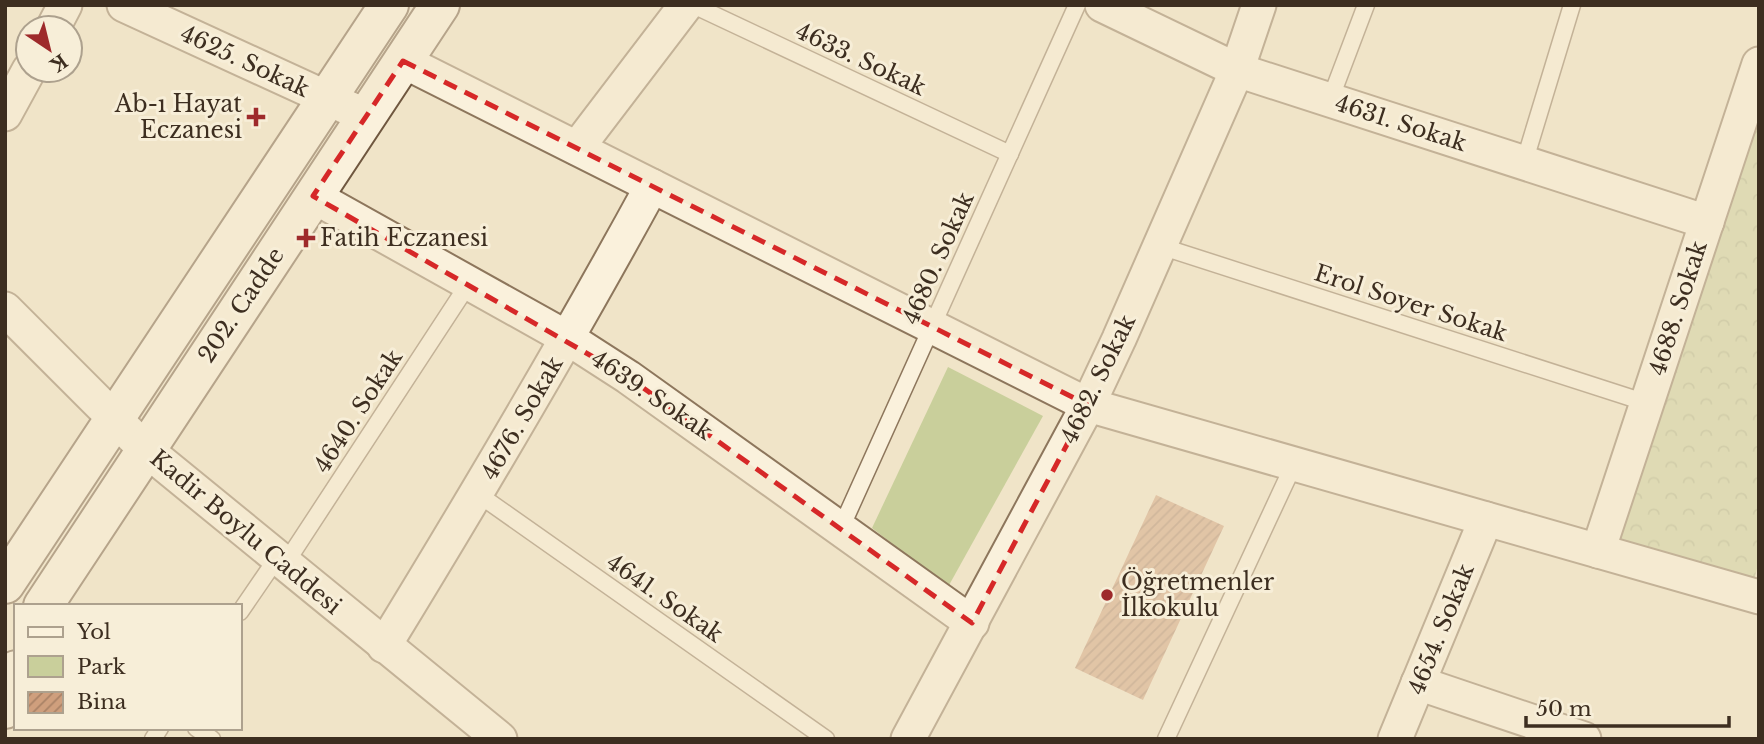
<svg xmlns="http://www.w3.org/2000/svg" width="1764" height="744" viewBox="0 0 1764 744" font-family="'Libre Baskerville',serif">
<style>
.forest{fill:url(#forest-crowns)}
.park{fill:#c9cf9b}
.building{fill:url(#building-hatch)}
.lines{fill:none;stroke-linecap:round;stroke-linejoin:round}
.lane-casing{stroke:#8d765c;stroke-width:19}
.street-casing{stroke:#8d765c;stroke-width:37}
.secondary-casing{stroke:#6f573f;stroke-width:42}
.lane{stroke:#faf1dc;stroke-width:16}
.street{stroke:#faf1dc;stroke-width:33}
.secondary{stroke:#faf1dc;stroke-width:38}
.marked{fill:none;stroke:#d62828;stroke-width:5;stroke-dasharray:14 9;stroke-linejoin:round}
.poi-dot{fill:#9e2a2b;stroke:#f7eed8;stroke-width:2.5}
.labels{text-anchor:middle;stroke-width:6;stroke-linejoin:round;paint-order:stroke}
.street-label{font-size:23px;fill:#3d2e20;stroke:#f7eed8}
.poi-label{font-size:23px;fill:#3d2e20;stroke:#f7eed8;text-anchor:start}
</style>
<defs>
<pattern id="forest-crowns" width="20" height="18" patternUnits="userSpaceOnUse" patternTransform="scale(1.75)"><rect width="20" height="18" fill="#c9cf9b"/><path d="M2 6a3 3 0 1 1 6 0M12 15a3 3 0 1 1 6 0" fill="none" stroke="#aeb285"/></pattern>
<pattern id="building-hatch" width="6" height="6" patternUnits="userSpaceOnUse" patternTransform="scale(1.75)"><rect width="6" height="6" fill="#cf9f7d"/><path d="M-1 1l2-2M0 6l6-6M5 7l2-2" fill="none" stroke="#a98266"/></pattern>
</defs>
<rect width="100%" height="100%" fill="#f0e4c8"/>
<!-- forest -->
<polygon class="forest" points="1759,105 1759,560 1754,581 1614,541"/>
<!-- park -->
<polygon class="park" points="948,367 1043,416 948,587 872,528"/>
<!-- building -->
<polygon class="building" points="1156,495 1224,526 1143,700 1075,668"/>
<g class="lines">
<!-- lane casing -->
<g class="lane-casing">
<g id="lane">
<polyline points="693,5 1010,154"/>
<polyline points="1330,100 1366,5"/>
<polyline points="1524,163 1572,5"/>
<polyline points="1160,246 1647,403"/>
<polyline points="478,494 826,739"/>
<polyline points="841,528 1077,5"/>
<polyline points="285,564 469,283"/>
<polyline points="240,612 277,558"/>
<polyline points="196,728 212,739"/>
<polyline points="153,739 160,728"/>
<polyline points="1166,739 1294,464"/>
</g>
</g>
<!-- street casing -->
<g class="street-casing">
<g id="street">
<polyline points="124,5 366,116"/>
<polyline points="1102,5 1237,70 1707,222"/>
<polyline points="53,28 65,5"/>
<polyline points="403,61 1088,405 1759,597"/>
<polyline points="5,114 29,70"/>
<polyline points="577,148 686,5"/>
<polyline points="313,196 569,339 628,377 972,623"/>
<polyline points="5,309 145,449 500,739"/>
<polyline points="1598,551 1759,64"/>
<path d="M384,646C477,494 567,342 652,186"/>
<polyline points="1418,683 1584,739"/>
<polyline points="908,739 1088,405 1119,339 1237,70 1259,5"/>
<polyline points="1395,739 1486,519"/>
</g>
</g>
<!-- secondary casing -->
<g class="secondary-casing">
<g id="secondary">
<polyline points="5,584 389,5"/>
<polyline points="43,606 440,5"/>
<polyline points="5,709 16,670"/>
</g>
</g>
<!-- lane -->
<use href="#lane" class="lane"/>
<!-- street -->
<use href="#street" class="street"/>
<!-- secondary -->
<use href="#secondary" class="secondary"/>
</g>
<!-- marked area -->
<path d="M0 0H1764V744H0ZM403,61L1088,405L972,623L628,377L313,196Z" fill="#f0e4c8" fill-opacity=".55" fill-rule="evenodd"/>
<path class="marked" d="M403,61L1088,405L972,623L628,377L313,196Z"/>
<!-- markers -->
<g class="poi-dot">
<path d="M252.5 106.5h7v7h7v7h-7v7h-7v-7h-7v-7h7z"/>
<path d="M302.5 227.5h7v7h7v7h-7v7h-7v-7h-7v-7h7z"/>
<circle cx="1107" cy="595" r="7"/>
</g>
<g class="labels">
<!-- street labels -->
<g class="street-label">
<text transform="translate(861 59) rotate(25)" y="8">4633. Sokak</text>
<text transform="translate(245 61) rotate(25)" y="8">4625. Sokak</text>
<text transform="translate(1401 123) rotate(18)" y="8">4631. Sokak</text>
<text transform="translate(938 258) rotate(-66)" y="8">4680. Sokak</text>
<text transform="translate(1411 303) rotate(18)" y="8">Erol Soyer Sokak</text>
<text transform="translate(241 305) rotate(-56)" y="8">202. Cadde</text>
<text transform="translate(1678 308) rotate(-72)" y="8">4688. Sokak</text>
<text transform="translate(1098 379) rotate(-64)" y="8">4682. Sokak</text>
<text transform="translate(652 395) rotate(34)" y="8">4639. Sokak</text>
<text transform="translate(358 411) rotate(-57)" y="8">4640. Sokak</text>
<text transform="translate(522 418) rotate(-60)" y="8">4676. Sokak</text>
<text transform="translate(246 532) rotate(40)" y="8">Kadir Boylu Caddesi</text>
<text transform="translate(665 598) rotate(35)" y="8">4641. Sokak</text>
<text transform="translate(1441 629) rotate(-68)" y="8">4654. Sokak</text>
</g>
<!-- poi labels -->
<g class="poi-label">
<text x="242" y="112" text-anchor="end">Ab-ı Hayat<tspan x="242" dy="26">Eczanesi</tspan></text>
<text x="320" y="246">Fatih Eczanesi</text>
<text x="1121" y="590">Öğretmenler<tspan x="1121" dy="26">İlkokulu</tspan></text>
</g>
</g>
<!-- border -->
<rect width="1764" height="744" fill="none" stroke="#3d2e20" stroke-width="14"/>
<!-- legend -->
<rect x="14" y="604" width="228" height="126" fill="#f7eed8" stroke="#ada18e" stroke-width="2"/>
<rect x="28" y="627" width="35" height="10" fill="#faf1dc" stroke="#ada18e" stroke-width="2"/>
<text x="77" y="639" font-size="21" fill="#3d2e20">Yol</text>
<rect x="28" y="656" width="35" height="21" fill="#c9cf9b" stroke="#ada18e" stroke-width="2"/>
<text x="77" y="674" font-size="21" fill="#3d2e20">Park</text>
<rect x="28" y="692" width="35" height="21" fill="url(#building-hatch)" stroke="#ada18e" stroke-width="2"/>
<text x="77" y="709" font-size="21" fill="#3d2e20">Bina</text>
<!-- north arrow -->
<g transform="translate(49 49) rotate(145)"><circle r="33" fill="#f7eed8" stroke="#ada18e" stroke-width="2"/>
<path d="M0-5L12 26L0 18L-12 26Z" fill="#9e2a2b"/>
<text y="-10" font-size="19" font-weight="bold" text-anchor="middle" fill="#3d2e20">K</text>
</g>
<!-- scale -->
<path d="M1526 716v10h203v-10" fill="none" stroke="#3d2e20" stroke-width="3.5"/>
<text x="1536" y="716" font-size="21" fill="#3d2e20" stroke="#f7eed8" stroke-width="5" paint-order="stroke">50 m</text>
</svg>
